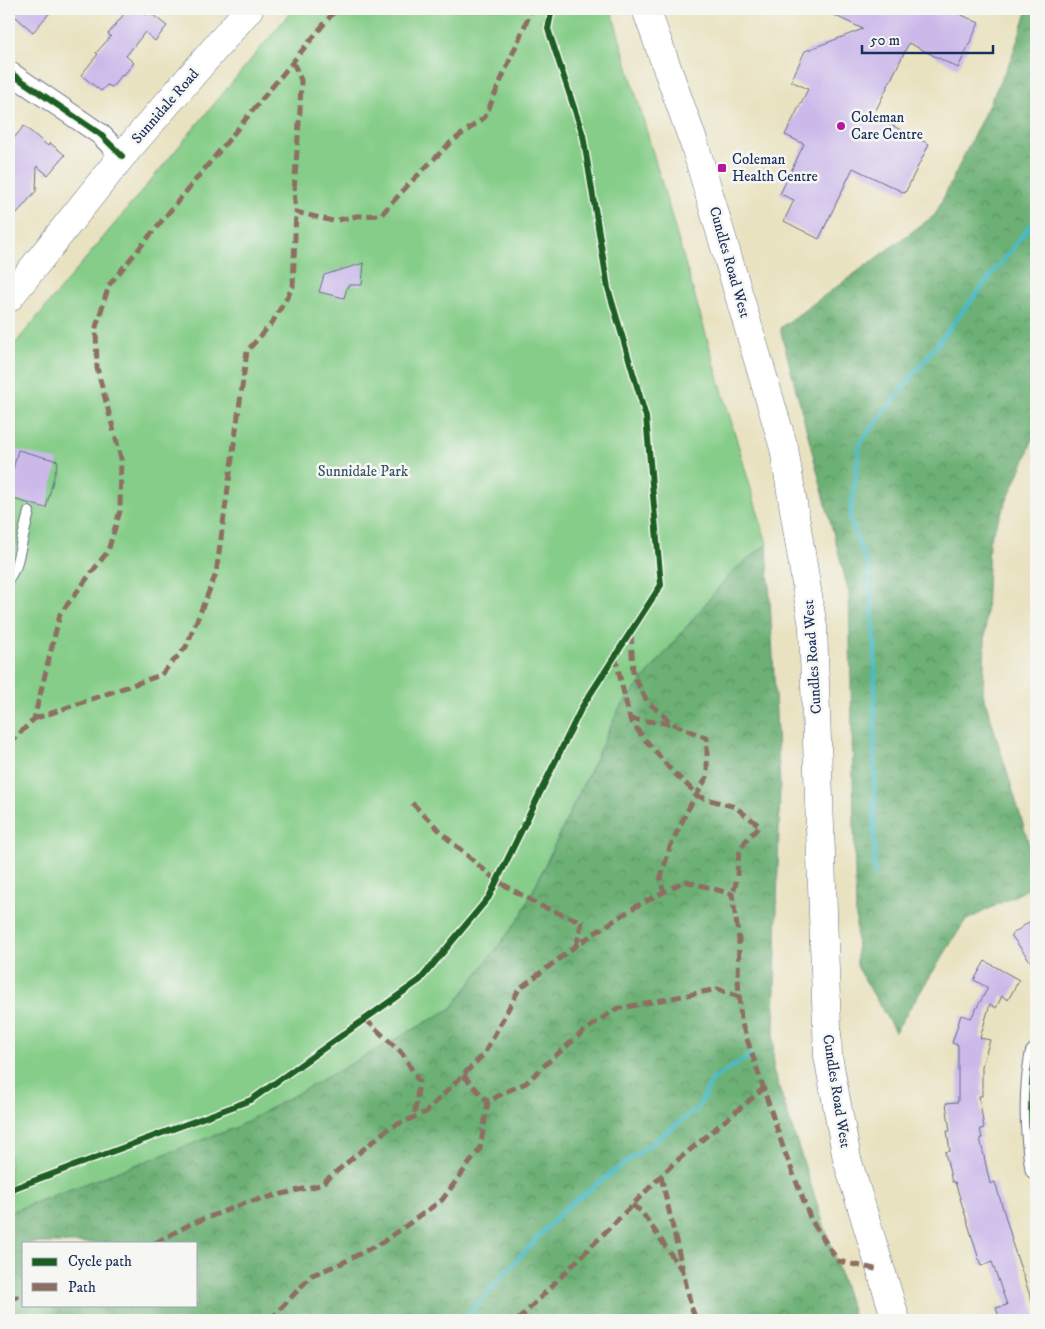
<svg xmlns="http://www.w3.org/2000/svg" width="1045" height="1329" viewBox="0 0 1045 1329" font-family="'IM FELL DW Pica',serif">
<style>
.green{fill:#85cd88;stroke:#507e73}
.forest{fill:url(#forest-crowns);stroke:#447069;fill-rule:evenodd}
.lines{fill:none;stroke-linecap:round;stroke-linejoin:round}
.stream{stroke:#4bbac1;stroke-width:5}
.building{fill:#ccb9ea}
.service-casing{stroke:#636e80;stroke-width:12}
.minor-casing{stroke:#636e80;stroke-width:23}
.secondary-casing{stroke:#636e80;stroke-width:29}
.service{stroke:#fff;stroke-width:10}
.minor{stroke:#fff;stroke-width:21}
.secondary{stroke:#fff;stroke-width:28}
.quiet{stroke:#8d6e63;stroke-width:5;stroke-dasharray:10 5;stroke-linecap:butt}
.cycleway-casing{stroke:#f6f6f2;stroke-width:9}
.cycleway{stroke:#1b5e20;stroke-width:6}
.poi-dot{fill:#b5179e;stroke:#f6f6f2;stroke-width:2}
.labels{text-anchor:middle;stroke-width:5;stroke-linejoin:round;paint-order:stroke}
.street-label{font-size:15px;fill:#1b2f5e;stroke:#f6f6f2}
.poi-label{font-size:15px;fill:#1b2f5e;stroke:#f6f6f2;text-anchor:start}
.park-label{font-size:15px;fill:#365668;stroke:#f6f6f2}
</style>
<defs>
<pattern id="forest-crowns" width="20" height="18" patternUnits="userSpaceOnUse" patternTransform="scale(1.25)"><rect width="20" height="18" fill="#6cb074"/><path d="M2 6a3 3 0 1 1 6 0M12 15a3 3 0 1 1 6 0" fill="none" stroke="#589062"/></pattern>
</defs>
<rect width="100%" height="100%" fill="#f6f6f2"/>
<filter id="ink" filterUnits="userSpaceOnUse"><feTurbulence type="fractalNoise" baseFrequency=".02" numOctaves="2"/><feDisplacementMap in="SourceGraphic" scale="10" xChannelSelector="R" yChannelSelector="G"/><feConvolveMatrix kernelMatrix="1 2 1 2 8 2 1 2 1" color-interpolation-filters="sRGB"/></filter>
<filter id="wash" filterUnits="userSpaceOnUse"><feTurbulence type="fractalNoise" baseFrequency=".0096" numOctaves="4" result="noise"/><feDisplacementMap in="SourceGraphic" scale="20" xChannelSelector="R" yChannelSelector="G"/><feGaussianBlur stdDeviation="1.12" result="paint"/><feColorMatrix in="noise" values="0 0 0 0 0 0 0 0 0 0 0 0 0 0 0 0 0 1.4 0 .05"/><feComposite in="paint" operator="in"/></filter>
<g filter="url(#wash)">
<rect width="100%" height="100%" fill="#e9e2c0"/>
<!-- green -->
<polygon class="green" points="293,9 611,9 767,544 731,573 619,709 521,916 452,1008 235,1128 9,1212 9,351"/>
<!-- forest -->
<g class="forest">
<polygon points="1028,9 1036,9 1036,429 1027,455 989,541 983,693 1036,867 1036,885 965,921 895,1032 857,966 849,593 780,328 935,215 1011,59"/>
<path d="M767,544L780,787L773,1069L855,1320H9V1212L235,1128L452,1008L521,916L619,709L731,573ZM24,1243H196V1305H24Z"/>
</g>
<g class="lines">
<!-- stream -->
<g class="stream">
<polyline points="874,875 875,643 869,570 850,519 860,443 1036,218"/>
<polyline points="462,1320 564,1209 698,1108 713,1079 751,1055"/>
</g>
</g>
<g id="blocks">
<!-- building -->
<g class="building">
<polygon points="9,9 53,9 33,32 9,11"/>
<polygon points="128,9 139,9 147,15 149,12 167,26 155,41 145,32 126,56 134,63 123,76 122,75 112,87 107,85 101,91 81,75 98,54 96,53 111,36 108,34"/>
<polygon points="821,9 949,9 979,23 958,68 909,43 873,116 929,144 905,193 853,168 819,239 784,221 794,200 780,194 804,144 785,135 808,89 791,81 805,51 863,29"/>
<polygon points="24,126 48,146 50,143 65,155 48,175 37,166 36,191 16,214 9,208 9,144"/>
<polygon points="364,263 362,285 348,285 344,298 319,292 324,275"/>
<polygon points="18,450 58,461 46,508 9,498 9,485"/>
<polygon points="1036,917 1036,969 1011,935"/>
<polygon points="985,961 1019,980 1008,1000 1002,996 996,1008 990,1004 980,1038 990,1040 982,1066 982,1096 979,1096 984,1128 980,1129 982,1138 980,1138 990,1184 995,1182 1012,1239 1011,1240 1036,1313 1036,1320 1000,1320 996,1308 1007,1305 992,1262 981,1266 955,1182 952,1182 945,1152 950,1151 947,1131 950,1131 946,1103 958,1102 958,1045 952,1043 961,1015 971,1018 988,988 974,980"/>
</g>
</g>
</g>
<g filter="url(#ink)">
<use href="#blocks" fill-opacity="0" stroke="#636e80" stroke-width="1"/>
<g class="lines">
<!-- service casing -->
<g class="service-casing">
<polyline id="service" points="9,578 16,566 29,512"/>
</g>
<!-- minor casing -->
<g class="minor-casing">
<g id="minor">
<polyline points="9,72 100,134 122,156"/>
<path d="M1036,1054C1029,1092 1030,1131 1036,1169"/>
</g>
</g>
<!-- secondary casing -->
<g class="secondary-casing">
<g id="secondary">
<polyline points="646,9 695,146 784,448 813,627 828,1056 847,1159 896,1320"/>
<polyline points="9,298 122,156 249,9"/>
</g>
</g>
<!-- service -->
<use href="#service" class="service"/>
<!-- minor -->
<use href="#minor" class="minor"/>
<!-- secondary -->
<use href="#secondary" class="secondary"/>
<!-- quiet -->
<g class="quiet">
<polyline points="293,62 301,80 300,110 294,191 296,212 333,221 357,216 381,215 409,184 450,143 485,117 532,9"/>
<polyline points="631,634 633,674 647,701 673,724 707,738 707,777 687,811 670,847 660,880 664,892"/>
<path d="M615,656L630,719L642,736L671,770L700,797L735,807L760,826C751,834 742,843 739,855C736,869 739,881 732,894"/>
<polyline points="34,719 161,675 186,647 216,574 247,351 272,323 293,287 296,212"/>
<polyline points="630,719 673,724"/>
<polyline points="9,744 34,719 60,614 108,551 120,511 121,458 97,368 96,327 109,285 333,13 347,9"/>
<polyline points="412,803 447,838 497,881 541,906 582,922 576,946"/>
<polyline points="365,1019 403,1054 419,1082 414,1118"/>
<polyline points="463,1075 488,1102"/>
<polyline points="661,1176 691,1306 696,1320"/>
<polyline points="632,1205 641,1211 681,1269"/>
<polyline points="155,1243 191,1224 248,1202 320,1185 389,1128 426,1112 484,1054 519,989 581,942 635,907 685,881 732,894 739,940 738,979 741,1021 784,1150 811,1220 838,1261 880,1270"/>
<polyline points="9,1299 24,1295"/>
<polyline points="270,1320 312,1275 342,1263 383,1242 442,1200 480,1149 488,1102 505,1092 526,1083 547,1063 584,1031 616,1009 718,989 739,997"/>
<polyline points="518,1320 673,1164 763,1089"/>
</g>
<!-- cycleway casing -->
<g class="cycleway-casing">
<g id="cycleway">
<polyline points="9,72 100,134 122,156"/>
<path d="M1036,1054C1029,1092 1030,1131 1036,1169"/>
<polyline points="9,1190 251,1100 420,980 489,897 582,707 661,585 646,417 608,288 583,135 548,29 552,9"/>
</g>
</g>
<!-- cycleway -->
<use href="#cycleway" class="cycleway"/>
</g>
</g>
<!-- markers -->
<g class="poi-dot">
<circle cx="841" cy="126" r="5"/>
<rect x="717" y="163" width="10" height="10" rx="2.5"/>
</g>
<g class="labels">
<!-- street labels -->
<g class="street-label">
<text transform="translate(165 106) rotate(-49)" y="5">Sunnidale Road</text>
<text transform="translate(730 262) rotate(74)" y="5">Cundles Road West</text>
<text transform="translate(812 657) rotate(-94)" y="5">Cundles Road West</text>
<text transform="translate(837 1091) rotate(81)" y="5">Cundles Road West</text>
</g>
<!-- poi labels -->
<g class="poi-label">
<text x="851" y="122">Coleman<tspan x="851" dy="17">Care Centre</tspan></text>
<text x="732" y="164">Coleman<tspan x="732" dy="17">Health Centre</tspan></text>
</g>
<!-- park labels -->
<g class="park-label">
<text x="363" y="476">Sunnidale Park</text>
</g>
</g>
<!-- margin -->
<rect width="1045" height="1329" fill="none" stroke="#f6f6f2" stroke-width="30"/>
<!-- legend -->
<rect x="22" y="1242" width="175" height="65" fill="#f6f6f2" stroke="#9ea6b7"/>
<rect x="32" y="1258" width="25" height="8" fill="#1b5e20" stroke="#9ea6b7"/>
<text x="68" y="1266" font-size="15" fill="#1b2f5e">Cycle path</text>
<rect x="32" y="1283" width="25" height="8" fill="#8d6e63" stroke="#9ea6b7"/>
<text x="68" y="1292" font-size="15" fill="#1b2f5e">Path</text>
<!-- scale -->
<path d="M862 45v8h131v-8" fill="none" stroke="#1b2f5e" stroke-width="2.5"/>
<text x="870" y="45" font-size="15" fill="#1b2f5e" stroke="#f6f6f2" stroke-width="4" paint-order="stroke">50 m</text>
</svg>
